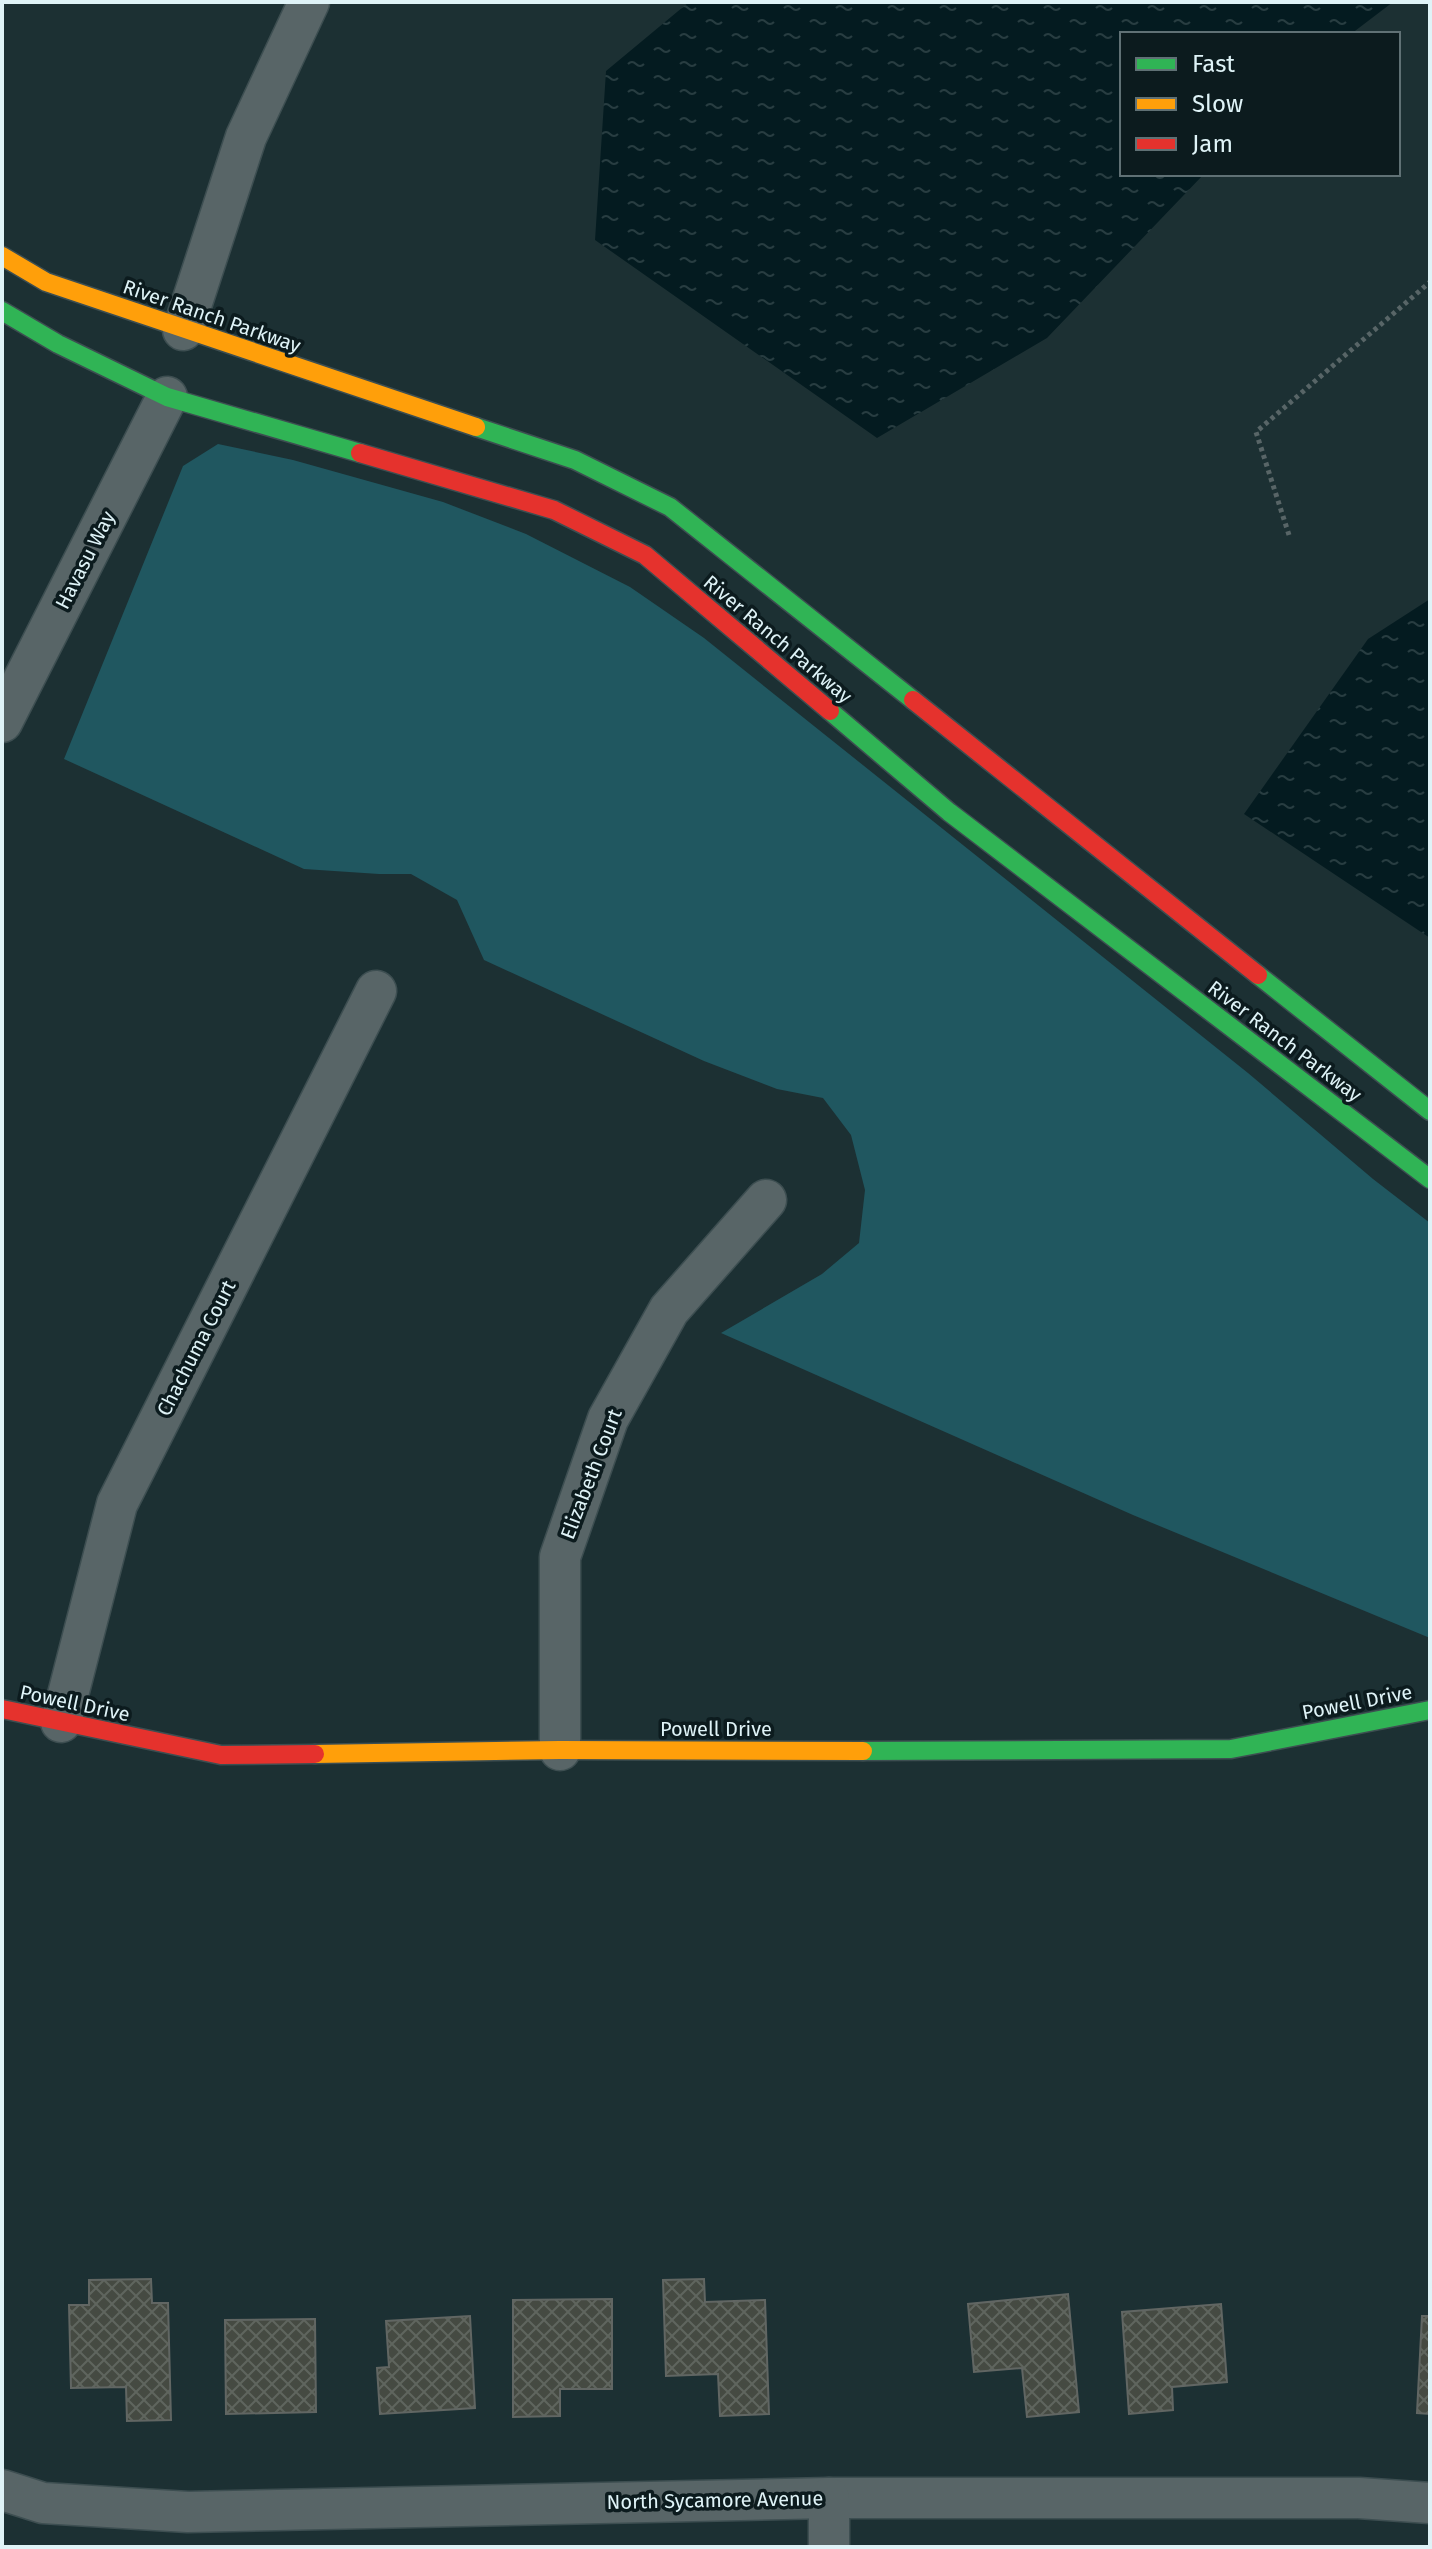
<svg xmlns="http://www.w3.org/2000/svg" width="1432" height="2549" viewBox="0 0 1432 2549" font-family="'Fira Sans',sans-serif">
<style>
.park{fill:#205760}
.water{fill:url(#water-ripples)}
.building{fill:url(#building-cross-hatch);stroke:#616663;stroke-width:2}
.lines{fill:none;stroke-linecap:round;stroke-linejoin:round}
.street-casing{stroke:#3d4e51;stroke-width:43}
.fast-casing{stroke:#3d4e51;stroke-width:21}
.slow-casing{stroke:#3d4e51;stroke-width:21}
.jam-casing{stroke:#3d4e51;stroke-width:21}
.path{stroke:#586567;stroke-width:5;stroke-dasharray:4 4;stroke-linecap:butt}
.street{stroke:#586567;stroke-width:40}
.fast{stroke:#30b455;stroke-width:18}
.slow{stroke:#ff9f0a;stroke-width:18}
.jam{stroke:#e5322d;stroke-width:18}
.labels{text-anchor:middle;stroke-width:7;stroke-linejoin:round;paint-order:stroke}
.street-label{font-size:20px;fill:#dff3f7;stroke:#0c1b1e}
</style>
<defs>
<pattern id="water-ripples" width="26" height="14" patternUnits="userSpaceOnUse" patternTransform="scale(2)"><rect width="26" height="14" fill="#041b20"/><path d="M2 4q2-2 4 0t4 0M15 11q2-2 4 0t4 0" fill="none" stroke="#283d41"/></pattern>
<pattern id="building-cross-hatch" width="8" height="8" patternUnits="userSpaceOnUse" patternTransform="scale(2)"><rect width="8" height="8" fill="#454a42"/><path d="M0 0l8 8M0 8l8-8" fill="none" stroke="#5f655e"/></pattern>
</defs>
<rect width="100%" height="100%" fill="#1c3033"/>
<!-- park -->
<polygon class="park" points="218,444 293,460 443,502 526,534 630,587 704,638 1248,1073 1373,1179 1430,1223 1430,1638 1133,1515 721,1333 822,1274 859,1243 865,1190 851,1135 823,1098 777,1089 704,1061 484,960 457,900 411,874 379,874 304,869 64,759 183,466"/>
<!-- water -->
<g class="water">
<polygon points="689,2 1393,2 1351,34 1122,34 1122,174 1204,174 1047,338 877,438 595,240 606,71"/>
<polygon points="1430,599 1430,938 1244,814 1368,639"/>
</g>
<!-- building -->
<g class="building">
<polygon points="151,2279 152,2303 168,2303 171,2420 127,2421 126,2387 71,2388 69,2305 89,2305 89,2280"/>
<polygon points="704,2279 705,2302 765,2300 769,2414 720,2416 718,2374 666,2376 663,2280"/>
<polygon points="1068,2294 1079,2412 1027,2417 1022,2368 974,2372 968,2304"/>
<polygon points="612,2299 612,2389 560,2389 560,2416 513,2417 513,2300"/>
<polygon points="1221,2304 1227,2382 1172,2387 1173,2410 1129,2414 1122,2312"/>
<polygon points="470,2316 475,2408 380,2414 377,2368 389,2367 386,2321"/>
<polygon points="1422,2316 1430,2316 1430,2414 1417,2413"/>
<polygon points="315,2319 316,2412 226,2414 225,2320"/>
</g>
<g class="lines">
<!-- street casing -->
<g class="street-casing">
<g id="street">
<polyline points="183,330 246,137 309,2"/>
<polyline points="2,722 167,397"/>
<polyline points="61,1722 117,1504 376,991"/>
<polyline points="560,1750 560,1557 608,1419 669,1310 766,1200"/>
<polyline points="2,2490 43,2503 188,2512 829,2498 1359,2498 1430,2503"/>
<polyline points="829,2498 829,2547"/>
</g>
</g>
<!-- fast casing -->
<g class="fast-casing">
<g id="fast">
<polyline points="2,311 58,344 167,397 360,453"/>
<polyline points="476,427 575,460 670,507 913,700"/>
<polyline points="830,711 949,812 1430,1179"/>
<polyline points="1258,975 1430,1111"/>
<polyline points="863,1751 1231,1749 1430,1710"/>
</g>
</g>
<!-- slow casing -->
<g class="slow-casing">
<g id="slow">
<polyline points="2,256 46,282 476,427"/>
<polyline points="315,1754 560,1750 863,1751"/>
</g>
</g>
<!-- jam casing -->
<g class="jam-casing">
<g id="jam">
<polyline points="360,453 554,510 645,555 830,711"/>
<polyline points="913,700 1258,975"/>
<polyline points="2,1709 221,1755 315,1754"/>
</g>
</g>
<!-- path -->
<polyline class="path" points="1289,535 1256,432 1430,282"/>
<!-- street -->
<use href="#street" class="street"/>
<!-- fast -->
<use href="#fast" class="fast"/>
<!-- slow -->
<use href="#slow" class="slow"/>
<!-- jam -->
<use href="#jam" class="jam"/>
</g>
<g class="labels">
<!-- street labels -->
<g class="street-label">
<text transform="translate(212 316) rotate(19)" y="7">River Ranch Parkway</text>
<text transform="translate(85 560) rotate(-63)" y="7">Havasu Way</text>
<text transform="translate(778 639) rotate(40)" y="7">River Ranch Parkway</text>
<text transform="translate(1285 1041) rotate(37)" y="7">River Ranch Parkway</text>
<text transform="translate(196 1348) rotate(-63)" y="7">Chachuma Court</text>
<text transform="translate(591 1474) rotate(-69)" y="7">Elizabeth Court</text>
<text transform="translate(1357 1702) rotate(-11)" y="7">Powell Drive</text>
<text transform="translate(75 1703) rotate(12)" y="7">Powell Drive</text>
<text x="716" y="1736">Powell Drive</text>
<text transform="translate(715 2500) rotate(-1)" y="7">North Sycamore Avenue</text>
</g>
</g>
<!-- border -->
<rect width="1432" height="2549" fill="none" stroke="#dff3f7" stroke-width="8"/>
<!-- legend -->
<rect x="1120" y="32" width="280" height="144" fill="#0c1b1e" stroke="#607175" stroke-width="2"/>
<rect x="1136" y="58" width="40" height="12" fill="#30b455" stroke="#607175" stroke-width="2"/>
<text x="1192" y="72" font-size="24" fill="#dff3f7">Fast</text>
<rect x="1136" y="98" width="40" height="12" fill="#ff9f0a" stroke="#607175" stroke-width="2"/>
<text x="1192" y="112" font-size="24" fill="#dff3f7">Slow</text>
<rect x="1136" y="138" width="40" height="12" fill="#e5322d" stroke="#607175" stroke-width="2"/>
<text x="1192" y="152" font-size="24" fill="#dff3f7">Jam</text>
</svg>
